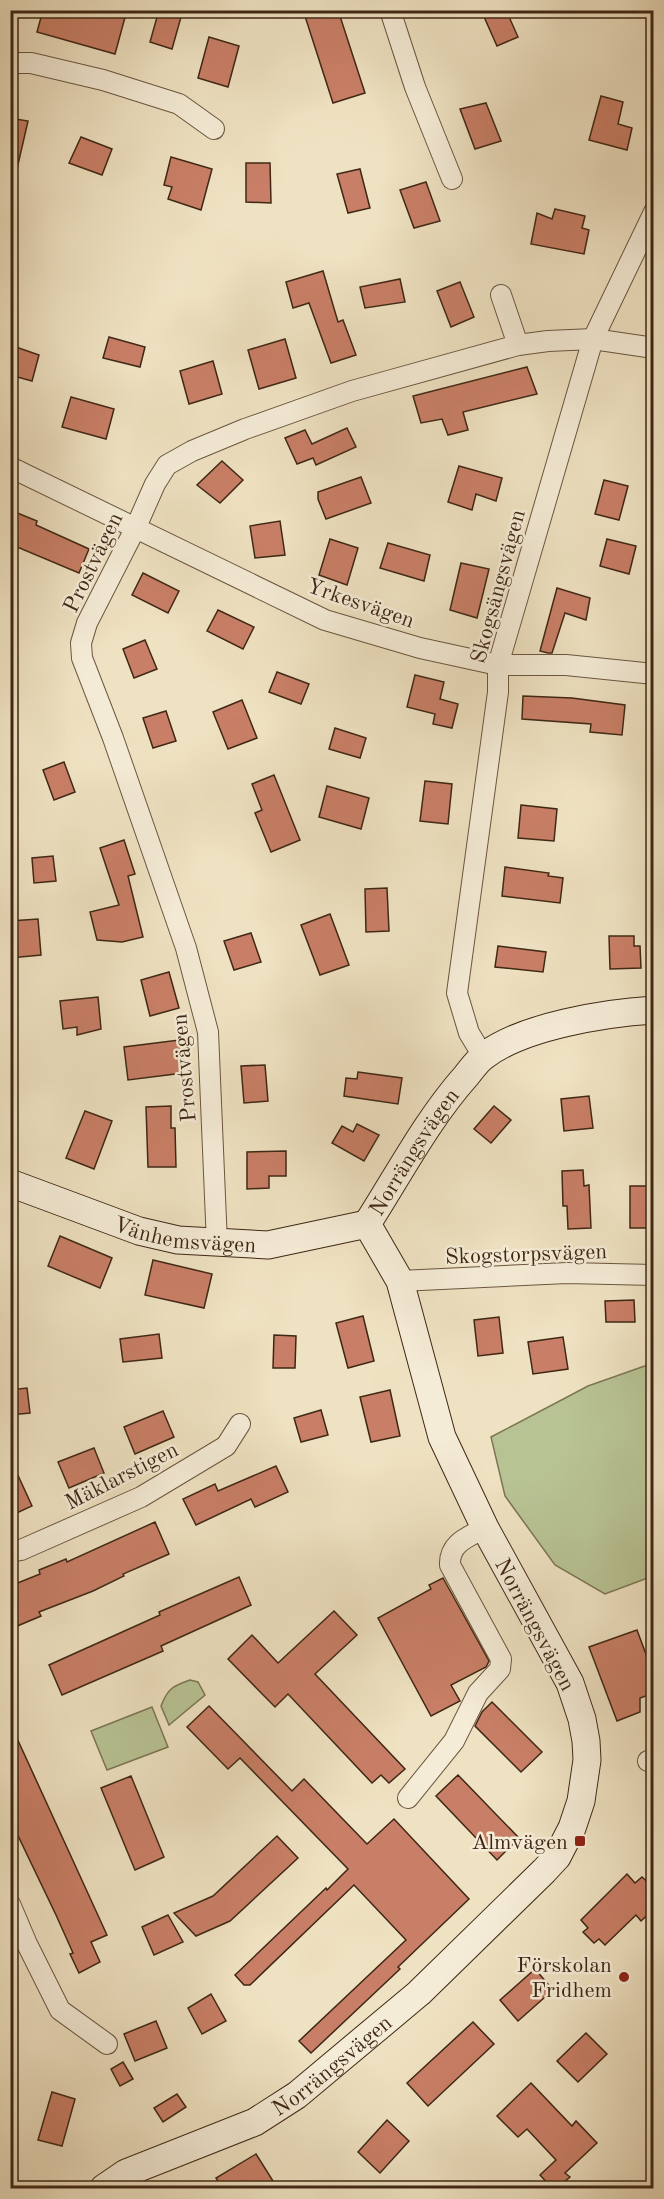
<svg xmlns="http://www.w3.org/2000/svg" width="664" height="2199" viewBox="0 0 664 2199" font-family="'Old Standard TT',serif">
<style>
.green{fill:#b8c394;stroke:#7c7554;stroke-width:1.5}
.building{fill:#c97f67;stroke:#3f2715;stroke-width:1.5}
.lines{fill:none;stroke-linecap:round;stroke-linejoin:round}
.street-casing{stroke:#6b5640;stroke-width:22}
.secondary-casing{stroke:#3f2715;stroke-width:29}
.street{stroke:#f5ecd7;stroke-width:20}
.secondary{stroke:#f5ecd7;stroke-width:27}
.poi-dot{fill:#8f2418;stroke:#f5ecd7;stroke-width:2}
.labels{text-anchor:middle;stroke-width:5;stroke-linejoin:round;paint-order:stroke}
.street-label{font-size:22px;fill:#3f2715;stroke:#f5ecd7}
.poi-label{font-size:22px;fill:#3f2715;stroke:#f5ecd7;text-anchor:end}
</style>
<rect width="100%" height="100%" fill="#efe2c2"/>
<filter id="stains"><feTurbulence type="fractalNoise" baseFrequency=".00333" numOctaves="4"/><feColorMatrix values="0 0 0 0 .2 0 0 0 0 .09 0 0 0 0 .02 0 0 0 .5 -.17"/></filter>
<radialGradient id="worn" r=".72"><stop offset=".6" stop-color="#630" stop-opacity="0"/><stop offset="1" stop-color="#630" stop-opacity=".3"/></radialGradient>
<!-- green -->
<g class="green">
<polygon points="653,1363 653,1576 605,1594 555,1565 505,1496 491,1437 588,1386"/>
<path d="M190,1680L198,1682L205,1695L169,1725L161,1706C168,1688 173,1686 190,1680Z"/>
<polygon points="152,1707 168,1747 107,1770 91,1731"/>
</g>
<!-- building -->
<g class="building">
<polygon points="43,10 127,10 115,54 37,32"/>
<polygon points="159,10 183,10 172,49 150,42"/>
<polygon points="303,10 338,10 365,93 333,103"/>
<polygon points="481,10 506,10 518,37 497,46"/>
<polygon points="209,37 239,46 228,87 198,78"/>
<polygon points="601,96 623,102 618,124 632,128 627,150 589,140"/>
<polygon points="486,103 501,141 475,149 460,109"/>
<polygon points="10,118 28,121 17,169 10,168"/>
<polygon points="81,137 112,149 102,175 69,163"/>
<polygon points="171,157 212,169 201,210 168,199 172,187 164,185"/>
<polygon points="246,163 270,163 271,203 246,202"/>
<polygon points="360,169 370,208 348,213 337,174"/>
<polygon points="426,182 440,221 414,228 400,190"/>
<polygon points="555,209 585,216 582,228 589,230 584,254 531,244 537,213 552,219"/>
<polygon points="323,271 338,322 343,320 356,355 331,363 309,303 293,308 286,282"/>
<polygon points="400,279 405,302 365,308 360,287"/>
<polygon points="460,282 474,317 451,327 437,291"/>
<polygon points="109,337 145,347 140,367 103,358"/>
<polygon points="285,339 296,378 259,389 248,350"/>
<polygon points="10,345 39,355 32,381 10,375"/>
<polygon points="213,361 222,394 189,404 180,371"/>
<polygon points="527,367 537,394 463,412 468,430 448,435 442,419 421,423 413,396"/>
<polygon points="71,397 114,409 106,439 62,427"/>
<polygon points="347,428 356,447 316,465 313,458 297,464 285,438 305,430 312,444"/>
<polygon points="222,461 243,480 220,503 197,485"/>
<polygon points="459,466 502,478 496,501 476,494 472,510 448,502"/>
<polygon points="361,477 371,503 326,519 318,499 318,492"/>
<polygon points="604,480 628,486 619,520 595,514"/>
<polygon points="10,510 37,521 36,525 89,549 79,573 10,544"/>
<polygon points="280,521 285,555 255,558 250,526"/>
<polygon points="330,539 358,548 347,585 319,575"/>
<polygon points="607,539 636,546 629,574 600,566"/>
<polygon points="388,543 430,555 424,581 380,568"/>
<polygon points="461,563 489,569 477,618 450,610"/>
<polygon points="143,573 179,591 168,613 132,595"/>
<polygon points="557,588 590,598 586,620 565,613 552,653 548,653 540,651"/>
<polygon points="218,610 254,627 243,649 207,631"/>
<polygon points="145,640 157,669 134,678 123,649"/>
<polygon points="277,672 309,684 301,704 269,692"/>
<polygon points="415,675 444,682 440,699 458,704 452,728 433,724 435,714 407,707"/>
<polygon points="523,696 572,698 625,705 622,735 590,732 591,724 522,719"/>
<polygon points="242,700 257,738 228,749 213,712"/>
<polygon points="166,711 176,741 153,748 143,718"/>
<polygon points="335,728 366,738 360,758 329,749"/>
<polygon points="64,762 75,792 54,800 43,770"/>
<polygon points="274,775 300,840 271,852 255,813 262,810 252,784"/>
<polygon points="425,781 452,784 448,824 420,821"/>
<polygon points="327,786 369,798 361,829 319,817"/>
<polygon points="521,805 557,809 554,841 518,838"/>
<polygon points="124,840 135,874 128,876 143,937 122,942 97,940 90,912 119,905 100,848"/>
<polygon points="53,856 56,881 34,883 32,858"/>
<polygon points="505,867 549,873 548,876 563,878 560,903 502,896"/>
<polygon points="387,888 389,931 366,932 365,889"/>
<polygon points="330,914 349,965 320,975 301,925"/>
<polygon points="38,919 41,955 10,958 10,921"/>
<polygon points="251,933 261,962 234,970 224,941"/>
<polygon points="609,936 634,936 634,946 640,946 641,968 610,969"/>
<polygon points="498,946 546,952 543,972 495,967"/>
<polygon points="169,972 179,1008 150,1016 141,980"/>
<polygon points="98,997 101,1029 77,1035 77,1027 63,1029 60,1001"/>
<polygon points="179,1040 183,1073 128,1080 124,1047"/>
<polygon points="265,1065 268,1101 244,1103 241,1066"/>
<polygon points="358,1072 402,1078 398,1104 344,1096 346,1078 357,1079"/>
<polygon points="589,1096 593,1128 564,1131 561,1099"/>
<polygon points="171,1106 171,1128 175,1128 176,1167 148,1167 146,1107"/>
<polygon points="494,1106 511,1120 491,1143 474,1129"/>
<polygon points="85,1111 112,1121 94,1169 66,1158"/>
<polygon points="357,1124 379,1135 364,1161 332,1143 342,1126 353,1132"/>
<polygon points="286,1151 286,1176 269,1176 269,1188 247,1189 247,1152"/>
<polygon points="583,1170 584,1186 589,1185 591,1228 568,1229 567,1206 563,1206 562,1171"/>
<rect x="630" y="1186" width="24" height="42"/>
<polygon points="60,1236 112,1258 100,1288 48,1266"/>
<polygon points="153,1260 212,1274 204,1308 145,1295"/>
<polygon points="634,1300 635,1322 606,1322 605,1301"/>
<polygon points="363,1316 374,1361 348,1368 336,1323"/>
<polygon points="499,1317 503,1353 478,1356 474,1320"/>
<polygon points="159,1334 162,1358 123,1362 120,1339"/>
<polygon points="274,1335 296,1336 295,1368 273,1368"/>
<polygon points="563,1337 568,1369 533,1374 528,1342"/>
<polygon points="27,1388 30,1413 10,1415 10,1390"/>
<polygon points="390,1390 400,1436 371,1442 360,1397"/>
<polygon points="321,1410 328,1435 301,1442 294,1418"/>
<polygon points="163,1411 174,1437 135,1454 124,1427"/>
<polygon points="94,1448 104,1473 69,1488 58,1462"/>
<polygon points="10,1458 32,1506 10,1516"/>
<polygon points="276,1466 288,1492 255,1507 251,1499 196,1525 183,1499 215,1484 218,1491"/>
<polygon points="155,1522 169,1554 123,1574 124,1576 93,1591 39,1612 41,1616 10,1629 10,1586 40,1574 39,1570 66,1559 67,1562"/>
<polygon points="239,1577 251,1605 161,1646 163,1651 62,1695 49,1665 160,1615 159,1612"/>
<polygon points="443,1578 489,1661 486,1667 451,1685 460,1701 431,1716 378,1618 431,1589 429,1585"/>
<polygon points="334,1611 357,1635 315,1674 405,1769 389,1783 381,1775 372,1783 288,1694 275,1707 228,1659 252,1635 278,1663"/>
<polygon points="637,1630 654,1676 654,1693 640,1698 640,1712 617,1721 589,1647"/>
<polygon points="492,1702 542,1752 521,1772 475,1726 482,1712"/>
<polygon points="209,1706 292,1791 304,1779 367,1844 394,1819 469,1899 398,1967 400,1969 311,2053 299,2041 406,1940 354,1885 250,1985 244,1985 235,1975 326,1888 327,1890 348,1869 240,1758 228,1769 187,1727"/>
<polygon points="10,1723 107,1935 91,1942 100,1962 79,1973 70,1954 73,1953 56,1915 10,1819"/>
<polygon points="458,1775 519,1838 497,1860 436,1796"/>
<polygon points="131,1776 164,1857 135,1870 101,1788"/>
<polygon points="277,1836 298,1858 230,1921 196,1936 174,1913 213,1896"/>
<polygon points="627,1874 635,1883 642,1877 654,1888 654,1909 641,1921 636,1915 605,1945 599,1939 594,1943 583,1932 588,1928 581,1920"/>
<polygon points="168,1915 183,1942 154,1955 142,1927"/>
<polygon points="535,1969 553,1990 518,2021 500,2000"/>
<polygon points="211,1994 226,2021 202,2034 188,2008"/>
<polygon points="156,2021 167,2048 135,2061 124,2034"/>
<polygon points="473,2022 494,2044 428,2106 407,2083"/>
<polygon points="586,2033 607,2054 578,2082 557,2061"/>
<polygon points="123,2062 133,2079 120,2086 111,2069"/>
<polygon points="531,2083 572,2126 576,2121 597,2143 565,2173 570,2177 557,2188 552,2188 540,2175 556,2160 527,2129 518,2137 497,2116"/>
<polygon points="52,2092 75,2099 62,2146 38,2140"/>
<polygon points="177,2094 186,2107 163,2122 154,2108"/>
<polygon points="387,2120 409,2141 380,2173 358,2152"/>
<polygon points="256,2154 273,2181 261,2188 222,2188 216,2178"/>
</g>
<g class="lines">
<!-- street casing -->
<g class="street-casing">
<g id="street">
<polyline points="390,10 415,87 452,179"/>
<polyline points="10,63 31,63 103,80 179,104 214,129"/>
<polyline points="501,295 518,345"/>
<polyline points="10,467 325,620 420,648 498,665 566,665 654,674"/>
<polyline points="483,1056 469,1033 457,993 498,692 498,665 593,339 654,212"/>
<polyline points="217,1244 208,1032 186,948 113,738 82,658 81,643 87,623 136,527 155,484 167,465 192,451 245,429 352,391 518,345 548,341 593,339 654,348"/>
<polyline points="400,1281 567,1273 654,1275"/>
<polyline points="10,1552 21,1550 141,1497 226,1446 240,1424"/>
<polyline points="648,1761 654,1759"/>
<path d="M408,1798L454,1741L478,1693L500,1669L501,1659L450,1565C449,1543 468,1537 485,1528"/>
<polyline points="10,1904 27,1944 60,2010 107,2044"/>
</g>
</g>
<!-- secondary casing -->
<g class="secondary-casing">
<g id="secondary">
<path id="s1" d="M10,1183L139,1231L178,1240L268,1245L367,1224"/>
<path id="s2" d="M367,1224C399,1174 427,1120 466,1076C471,1070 477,1061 484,1056C523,1026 605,1013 654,1010"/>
<path id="s3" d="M104,2188L126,2173L255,2122L297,2095L419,1993L544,1871L557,1857L572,1828L581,1801L587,1760L586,1741L582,1719L570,1683L485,1528L442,1437L400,1281L367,1224"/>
</g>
</g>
<!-- street -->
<use href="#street" class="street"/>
<!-- secondary -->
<use href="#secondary" class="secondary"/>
</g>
<!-- markers -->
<g class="poi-dot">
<rect x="574" y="1835" width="12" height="12" rx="3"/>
<circle cx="624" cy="1977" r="6"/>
</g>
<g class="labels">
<!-- street labels -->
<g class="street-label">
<text transform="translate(92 562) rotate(-64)" y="8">Prostvägen</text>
<text transform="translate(497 586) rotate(-75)" y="8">Skogsängsvägen</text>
<text transform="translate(361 602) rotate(19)" y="8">Yrkesvägen</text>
<text transform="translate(183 1068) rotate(-95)" y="8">Prostvägen</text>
<text dy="8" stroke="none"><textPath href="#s2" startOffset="86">Norrängsvägen</textPath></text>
<text dy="8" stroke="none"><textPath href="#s1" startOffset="184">Vänhemsvägen</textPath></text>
<text transform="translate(526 1253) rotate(-2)" y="8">Skogstorpsvägen</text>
<text transform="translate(121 1475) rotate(-27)" y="8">Mäklarstigen</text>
<text transform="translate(536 1624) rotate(62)" y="8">Norrängsvägen</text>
<text dy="8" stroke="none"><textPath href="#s3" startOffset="261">Norrängsvägen</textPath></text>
</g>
<!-- poi labels -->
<g class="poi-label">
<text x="568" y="1849">Almvägen</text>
<text x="612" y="1972">Förskolan<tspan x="612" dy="25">Fridhem</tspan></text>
</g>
</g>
<!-- margin -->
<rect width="664" height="2199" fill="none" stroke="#efe2c2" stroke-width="36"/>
<rect x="12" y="12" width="640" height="2175" fill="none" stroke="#3f2715" stroke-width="3"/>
<rect x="18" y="18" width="628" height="2163" fill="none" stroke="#3f2715" stroke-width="1.5"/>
<rect width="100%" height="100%" filter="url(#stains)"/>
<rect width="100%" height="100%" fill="url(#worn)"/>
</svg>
